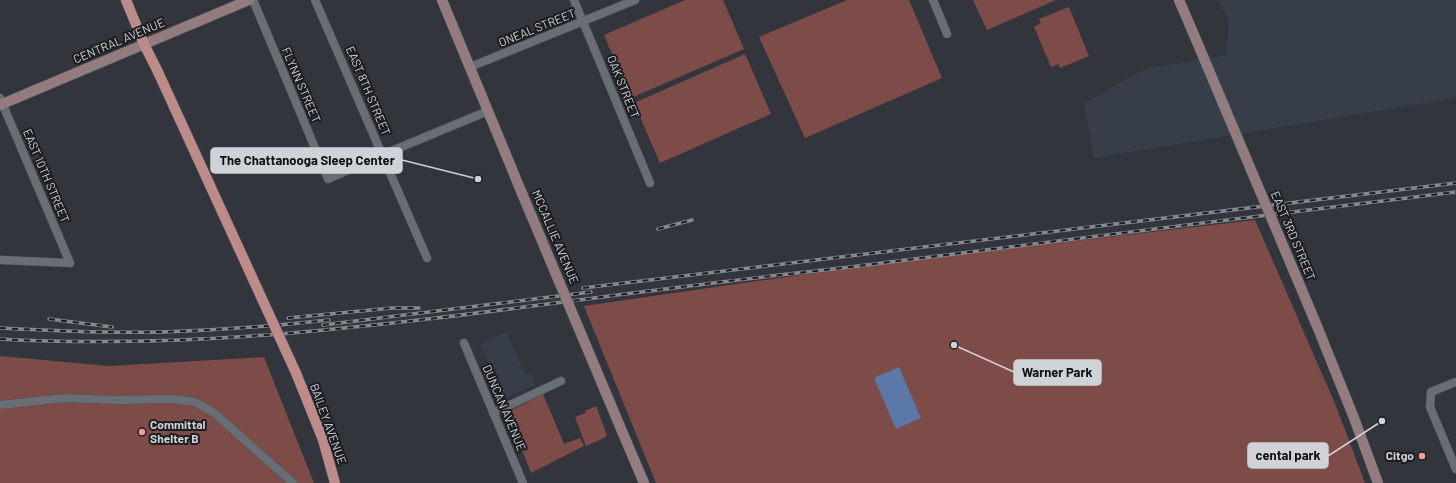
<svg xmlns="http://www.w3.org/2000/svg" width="1456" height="483" viewBox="0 0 1456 483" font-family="Barlow,sans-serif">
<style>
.built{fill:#373e4a}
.green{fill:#7d4c48}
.water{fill:#5b78a8}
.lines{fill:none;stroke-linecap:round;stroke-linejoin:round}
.street-casing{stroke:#505359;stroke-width:9}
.secondary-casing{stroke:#505359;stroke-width:11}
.primary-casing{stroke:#505359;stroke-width:11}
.street{stroke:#696d74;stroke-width:8}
.secondary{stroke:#927c7f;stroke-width:10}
.primary{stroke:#bc8b8a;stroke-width:10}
.rail-casing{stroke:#85898e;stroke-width:3.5}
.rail{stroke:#1b1d20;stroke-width:2;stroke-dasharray:6;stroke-linecap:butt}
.secondary-bridge-casing{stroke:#505359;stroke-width:11;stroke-linecap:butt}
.primary-bridge-casing{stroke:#505359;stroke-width:11;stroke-linecap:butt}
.secondary-bridge{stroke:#927c7f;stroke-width:10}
.primary-bridge{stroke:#bc8b8a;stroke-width:10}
.poi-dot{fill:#f59c94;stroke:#1b1d20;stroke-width:1.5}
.labels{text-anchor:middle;stroke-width:4;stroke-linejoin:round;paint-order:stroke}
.street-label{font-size:12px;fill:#cfd2d6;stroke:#1b1d20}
.poi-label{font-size:12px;font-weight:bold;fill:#cfd2d6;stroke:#1b1d20;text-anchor:start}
.leader{fill:none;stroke:#cfd2d6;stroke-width:1.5}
.callout-dot{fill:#cfd2d6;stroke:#1b1d20;stroke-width:1.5}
.callout{fill:#cfd2d6;stroke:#cfd2d6;stroke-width:1.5}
.callout-label{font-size:13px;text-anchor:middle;font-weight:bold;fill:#111}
</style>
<rect width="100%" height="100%" fill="#32363c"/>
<!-- built -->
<g class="built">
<polygon points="1218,0 1456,0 1456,98 1094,158 1084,103 1145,69 1227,55 1229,20"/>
<polygon points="507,332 525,375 530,373 535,385 496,402 483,372 491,368 480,343"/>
</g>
<!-- green -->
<g class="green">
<polygon points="685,0 723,0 744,49 631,98 604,35"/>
<polygon points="847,0 909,0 942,78 805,138 759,37"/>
<polygon points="973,0 1056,0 987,30"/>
<polygon points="1069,7 1089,56 1060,68 1058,64 1051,67 1034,27 1041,23 1039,19"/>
<polygon points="745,54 771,114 660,163 634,103"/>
<polygon points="1255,220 1336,406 1365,483 656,483 584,306 883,263"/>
<polygon points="0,356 109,366 264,357 314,483 0,483"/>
<polygon points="543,394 564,444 580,438 584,446 531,473 509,417 512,410"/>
<polygon points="596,406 607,435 604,438 586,446 575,417 586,413 585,411"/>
</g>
<!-- water -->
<polygon class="water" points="899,367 921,418 896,429 874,378"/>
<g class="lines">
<!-- street casing -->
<g class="street-casing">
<g id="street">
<polyline points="253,0 328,179 382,155 488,111"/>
<polyline points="315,0 427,258"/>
<polyline points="574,0 650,183"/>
<polyline points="933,0 947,34"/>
<polyline points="470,67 635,0"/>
<polyline points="0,98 70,263 1,260"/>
<polyline points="464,343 523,483"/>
<polyline points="1456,382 1431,392 1430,407 1456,469"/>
<polyline points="0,405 65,398 116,400 173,399 195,402 213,412 293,483"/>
<polyline points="493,413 561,381"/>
</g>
</g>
<!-- secondary casing -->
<g class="secondary-casing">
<g id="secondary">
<polyline points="442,0 521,191"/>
<polyline points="1179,0 1197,42"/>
<polyline points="0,105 249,0"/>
<polyline points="1317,326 1354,418 1378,483"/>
<polyline points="616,417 644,483"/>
</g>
</g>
<!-- primary casing -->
<g class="primary-casing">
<g id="primary">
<polyline points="126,0 144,44 158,72"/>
<polyline points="296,373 323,440 335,483"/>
</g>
</g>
<!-- street -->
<use href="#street" class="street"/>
<!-- secondary -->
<use href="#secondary" class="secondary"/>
<!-- primary -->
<use href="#primary" class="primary"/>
<!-- rail casing -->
<g class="rail-casing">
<g id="rail">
<polyline points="658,229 692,220"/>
<polyline points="583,288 1456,183"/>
<polyline points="288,318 392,308 419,308"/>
<polyline points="49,319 112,327"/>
<polyline points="323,325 591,292"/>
<path d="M0,328C54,331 109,333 163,332C219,330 274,326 329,320"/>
<path d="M0,339C230,352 454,315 681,287C735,280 789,274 842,268C1047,242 1251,217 1456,192"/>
</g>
</g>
<!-- rail -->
<use href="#rail" class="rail"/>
<!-- secondary-bridge casing -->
<g class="secondary-bridge-casing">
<g id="secondary-bridge">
<polyline points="1197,42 1317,326"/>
<polyline points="521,191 616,417"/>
</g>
</g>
<!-- primary-bridge casing -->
<g class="primary-bridge-casing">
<polyline id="primary-bridge" points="158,72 296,373"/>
</g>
<!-- secondary-bridge -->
<use href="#secondary-bridge" class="secondary-bridge"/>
<!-- primary-bridge -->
<use href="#primary-bridge" class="primary-bridge"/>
</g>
<!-- markers -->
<g class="poi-dot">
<circle cx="142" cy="432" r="4"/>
<circle cx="1422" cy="456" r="4"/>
</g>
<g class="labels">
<!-- street labels -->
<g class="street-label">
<text transform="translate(537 28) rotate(-22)" y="4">ONEAL STREET</text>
<text transform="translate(119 41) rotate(-23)" y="4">CENTRAL AVENUE</text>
<text transform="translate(301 85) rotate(67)" y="4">FLYNN STREET</text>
<text transform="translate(623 87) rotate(68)" y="4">OAK STREET</text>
<text transform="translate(368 91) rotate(67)" y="4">EAST 8TH STREET</text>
<text transform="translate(46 176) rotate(67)" y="4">EAST 10TH STREET</text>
<text transform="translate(1293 236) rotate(67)" y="4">EAST 3RD STREET</text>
<text transform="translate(555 237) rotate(67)" y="4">MCCALLIE AVENUE</text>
<text transform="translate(504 408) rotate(67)" y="4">DUNCAN AVENUE</text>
<text transform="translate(328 424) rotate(70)" y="4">BAILEY AVENUE</text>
</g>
<!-- poi labels -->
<g class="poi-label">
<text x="150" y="429">Committal<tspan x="150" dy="14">Shelter B</tspan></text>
<text x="1414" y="460" text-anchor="end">Citgo</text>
</g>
</g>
<!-- callouts -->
<path class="leader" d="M478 179L402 160M954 345L1014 372M1382 421L1328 456"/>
<g class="callout-dot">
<circle cx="478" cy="179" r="4"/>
<circle cx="954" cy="345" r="4"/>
<circle cx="1382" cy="421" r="4"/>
</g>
<g class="callout">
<rect x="211" y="148" width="191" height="25" rx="4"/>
<rect x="1014" y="360" width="87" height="25" rx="4"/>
<rect x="1248" y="443" width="80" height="25" rx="4"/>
</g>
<g class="callout-label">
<text x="307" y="165">The Chattanooga Sleep Center</text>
<text x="1057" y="377">Warner Park</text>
<text x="1288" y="460">cental park</text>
</g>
</svg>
